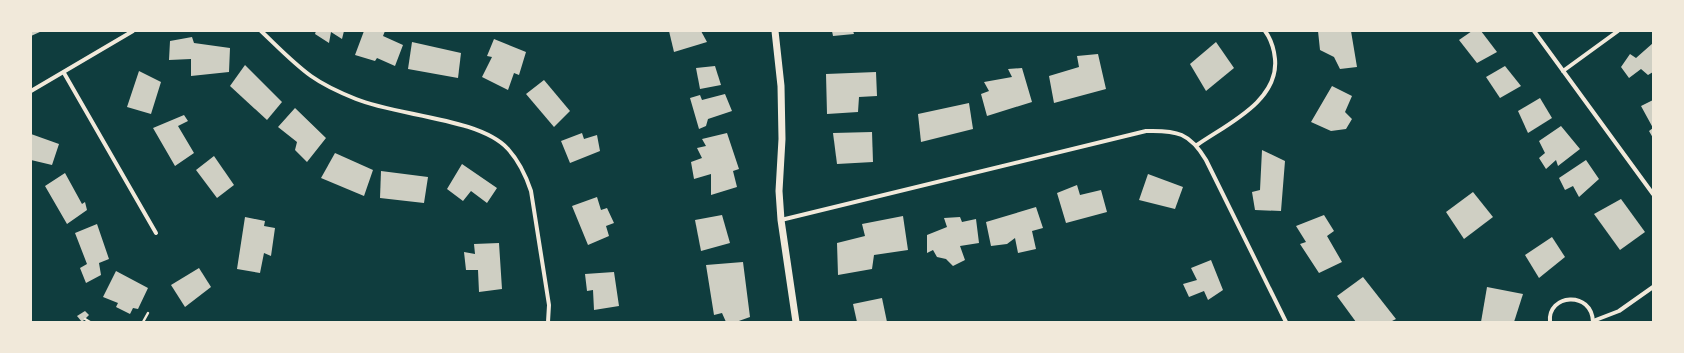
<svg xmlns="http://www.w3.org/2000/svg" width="1684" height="353" viewBox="0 0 1684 353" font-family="Rubik,sans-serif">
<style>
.building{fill:#cfcfc3}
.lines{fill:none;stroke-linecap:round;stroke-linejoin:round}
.path{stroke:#f1e9da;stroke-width:2.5}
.minor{stroke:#f1e9da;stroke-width:4}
.tertiary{stroke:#f1e9da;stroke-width:7}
</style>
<rect width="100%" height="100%" fill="#0f3d3e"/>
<!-- building -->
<g class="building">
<polygon points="31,31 42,31 31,36"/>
<polygon points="316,31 344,31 342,39 331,32 329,43 315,34"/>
<polygon points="364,31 385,31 383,36 403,45 395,66 377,58 375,61 355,55"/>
<polygon points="669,31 701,31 707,42 674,52"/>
<polygon points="832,31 853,31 854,34 833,36"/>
<polygon points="1318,31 1351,31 1357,67 1340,69 1334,57 1320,50"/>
<polygon points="1472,31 1481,31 1497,52 1477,63 1459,40"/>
<polygon points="192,37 194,43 230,48 229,72 191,76 191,59 169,60 170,41"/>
<polygon points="494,39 526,52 519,75 514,73 508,90 482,77 492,57 487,56"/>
<polygon points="412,42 461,53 458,78 408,69"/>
<polygon points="1216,42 1234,68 1206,91 1190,64"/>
<polygon points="1653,43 1653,72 1648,75 1641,69 1629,78 1621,67 1630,54 1636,58"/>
<polygon points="1098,54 1106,89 1054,103 1049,76 1079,67 1077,56"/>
<polygon points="245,65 282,102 267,120 230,86"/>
<polygon points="715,66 721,85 700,89 696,68"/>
<polygon points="1505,66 1521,86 1500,98 1486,77"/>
<polygon points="1022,68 1032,102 987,116 981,94 989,91 984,82 1012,77 1008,69"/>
<polygon points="139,71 161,82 151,114 127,107"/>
<polygon points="876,72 877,96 859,97 858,112 827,114 826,74"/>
<polygon points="544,80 570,111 554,127 526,94"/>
<polygon points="1332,86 1352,96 1345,112 1352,119 1346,129 1331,131 1311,122"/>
<polygon points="725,94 732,111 708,119 706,126 699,129 690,98 700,95 702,100"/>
<polygon points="1540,98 1552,118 1528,133 1518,111"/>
<polygon points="1653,100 1653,138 1649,131 1653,128 1641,106"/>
<polygon points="969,103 973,129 921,142 918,114"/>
<polygon points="295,108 326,138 307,162 295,150 297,142 278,127"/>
<polygon points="184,115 188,121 178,126 194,153 175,166 153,128"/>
<polygon points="1561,126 1580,149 1558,166 1556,160 1546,169 1539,158 1545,153 1539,141"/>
<polygon points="872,132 873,162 837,164 833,133"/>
<polygon points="582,133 584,139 597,135 600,151 570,163 561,141"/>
<polygon points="727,133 739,169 733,171 737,187 711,195 711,174 694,179 691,162 702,158 697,148 706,146 702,139"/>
<polygon points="31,134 59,144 52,165 31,160"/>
<polygon points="1262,150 1285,161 1281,211 1255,210 1252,192 1260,190"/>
<polygon points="335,153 373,170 364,196 321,178"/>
<polygon points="214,156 234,185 217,198 196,170"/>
<polygon points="1586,160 1599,179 1579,197 1573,186 1565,190 1559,178"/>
<polygon points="462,164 497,188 487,203 471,191 463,201 447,189"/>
<polygon points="381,171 428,177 424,203 380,198"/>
<polygon points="65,173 82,204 85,202 87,210 67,224 45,186"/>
<polygon points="1148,174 1183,187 1175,209 1139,200"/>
<polygon points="1077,185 1080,195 1101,190 1107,212 1066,223 1057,193"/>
<polygon points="1473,192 1493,217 1464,239 1446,212"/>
<polygon points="597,197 601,210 607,208 614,223 606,226 609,236 588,245 572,206"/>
<polygon points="1621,199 1645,232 1620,250 1594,214"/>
<polygon points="1036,207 1043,228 1032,231 1036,249 1018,253 1015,238 1007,244 991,246 986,222"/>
<polygon points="722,215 730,243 701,251 695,220"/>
<polygon points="1324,215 1334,231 1327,236 1342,262 1319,273 1300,244 1306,242 1296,226"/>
<polygon points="903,216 908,250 874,255 872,269 838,275 837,243 865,236 862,224"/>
<polygon points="245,217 265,221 264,226 275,228 271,256 264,253 260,273 237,269"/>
<polygon points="960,217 962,222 976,219 979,243 960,246 965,260 953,266 946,259 937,257 933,250 927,253 927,235 947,227 944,218"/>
<polygon points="97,224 109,259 99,263 101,275 86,283 80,268 87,264 75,233"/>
<polygon points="1552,237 1565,257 1539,278 1525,255"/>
<polygon points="499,243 502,289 479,292 478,270 466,270 464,252 475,254 474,244"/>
<polygon points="1211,260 1223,290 1208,300 1204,291 1189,297 1183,284 1197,280 1191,268"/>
<polygon points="743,262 750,317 736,322 726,322 722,313 714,315 706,265"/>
<polygon points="199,268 211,287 185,307 171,285"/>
<polygon points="116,271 148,288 138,309 133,308 130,314 116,307 118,303 103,297"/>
<polygon points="614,272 619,306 594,310 593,290 587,291 585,274"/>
<polygon points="1363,277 1396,319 1390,322 1356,322 1337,296"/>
<polygon points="1487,287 1523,294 1514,322 1481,322"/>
<polygon points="882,298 887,322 857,322 853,304"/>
<polygon points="85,311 89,315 82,322 77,316"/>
</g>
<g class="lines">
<!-- path -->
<g class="path">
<polyline points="85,319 90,322"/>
<polyline points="143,322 148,313"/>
</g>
<!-- minor -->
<g class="minor">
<path d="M261,31C277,46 293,63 311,76C325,86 341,93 356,99C397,116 480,118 508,149C519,161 526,176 531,191L549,305L548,322"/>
<polyline points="1534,31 1653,194"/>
<polyline points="1563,71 1618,31"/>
<polyline points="64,73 156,233"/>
<polyline points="31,91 133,31"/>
<path d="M1197,145C1227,124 1279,101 1275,59C1274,49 1271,39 1265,31"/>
<path d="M781,220L1146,131C1177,130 1190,133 1206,160L1286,322"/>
<polyline points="1593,321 1619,311 1653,287"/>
<path d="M1550,322C1547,294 1592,290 1593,322"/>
</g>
<!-- tertiary -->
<polyline class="tertiary" points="775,31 781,86 782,139 779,191 781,220 796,322"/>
</g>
<!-- border -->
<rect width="1684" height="353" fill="none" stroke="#f1e9da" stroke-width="64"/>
</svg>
